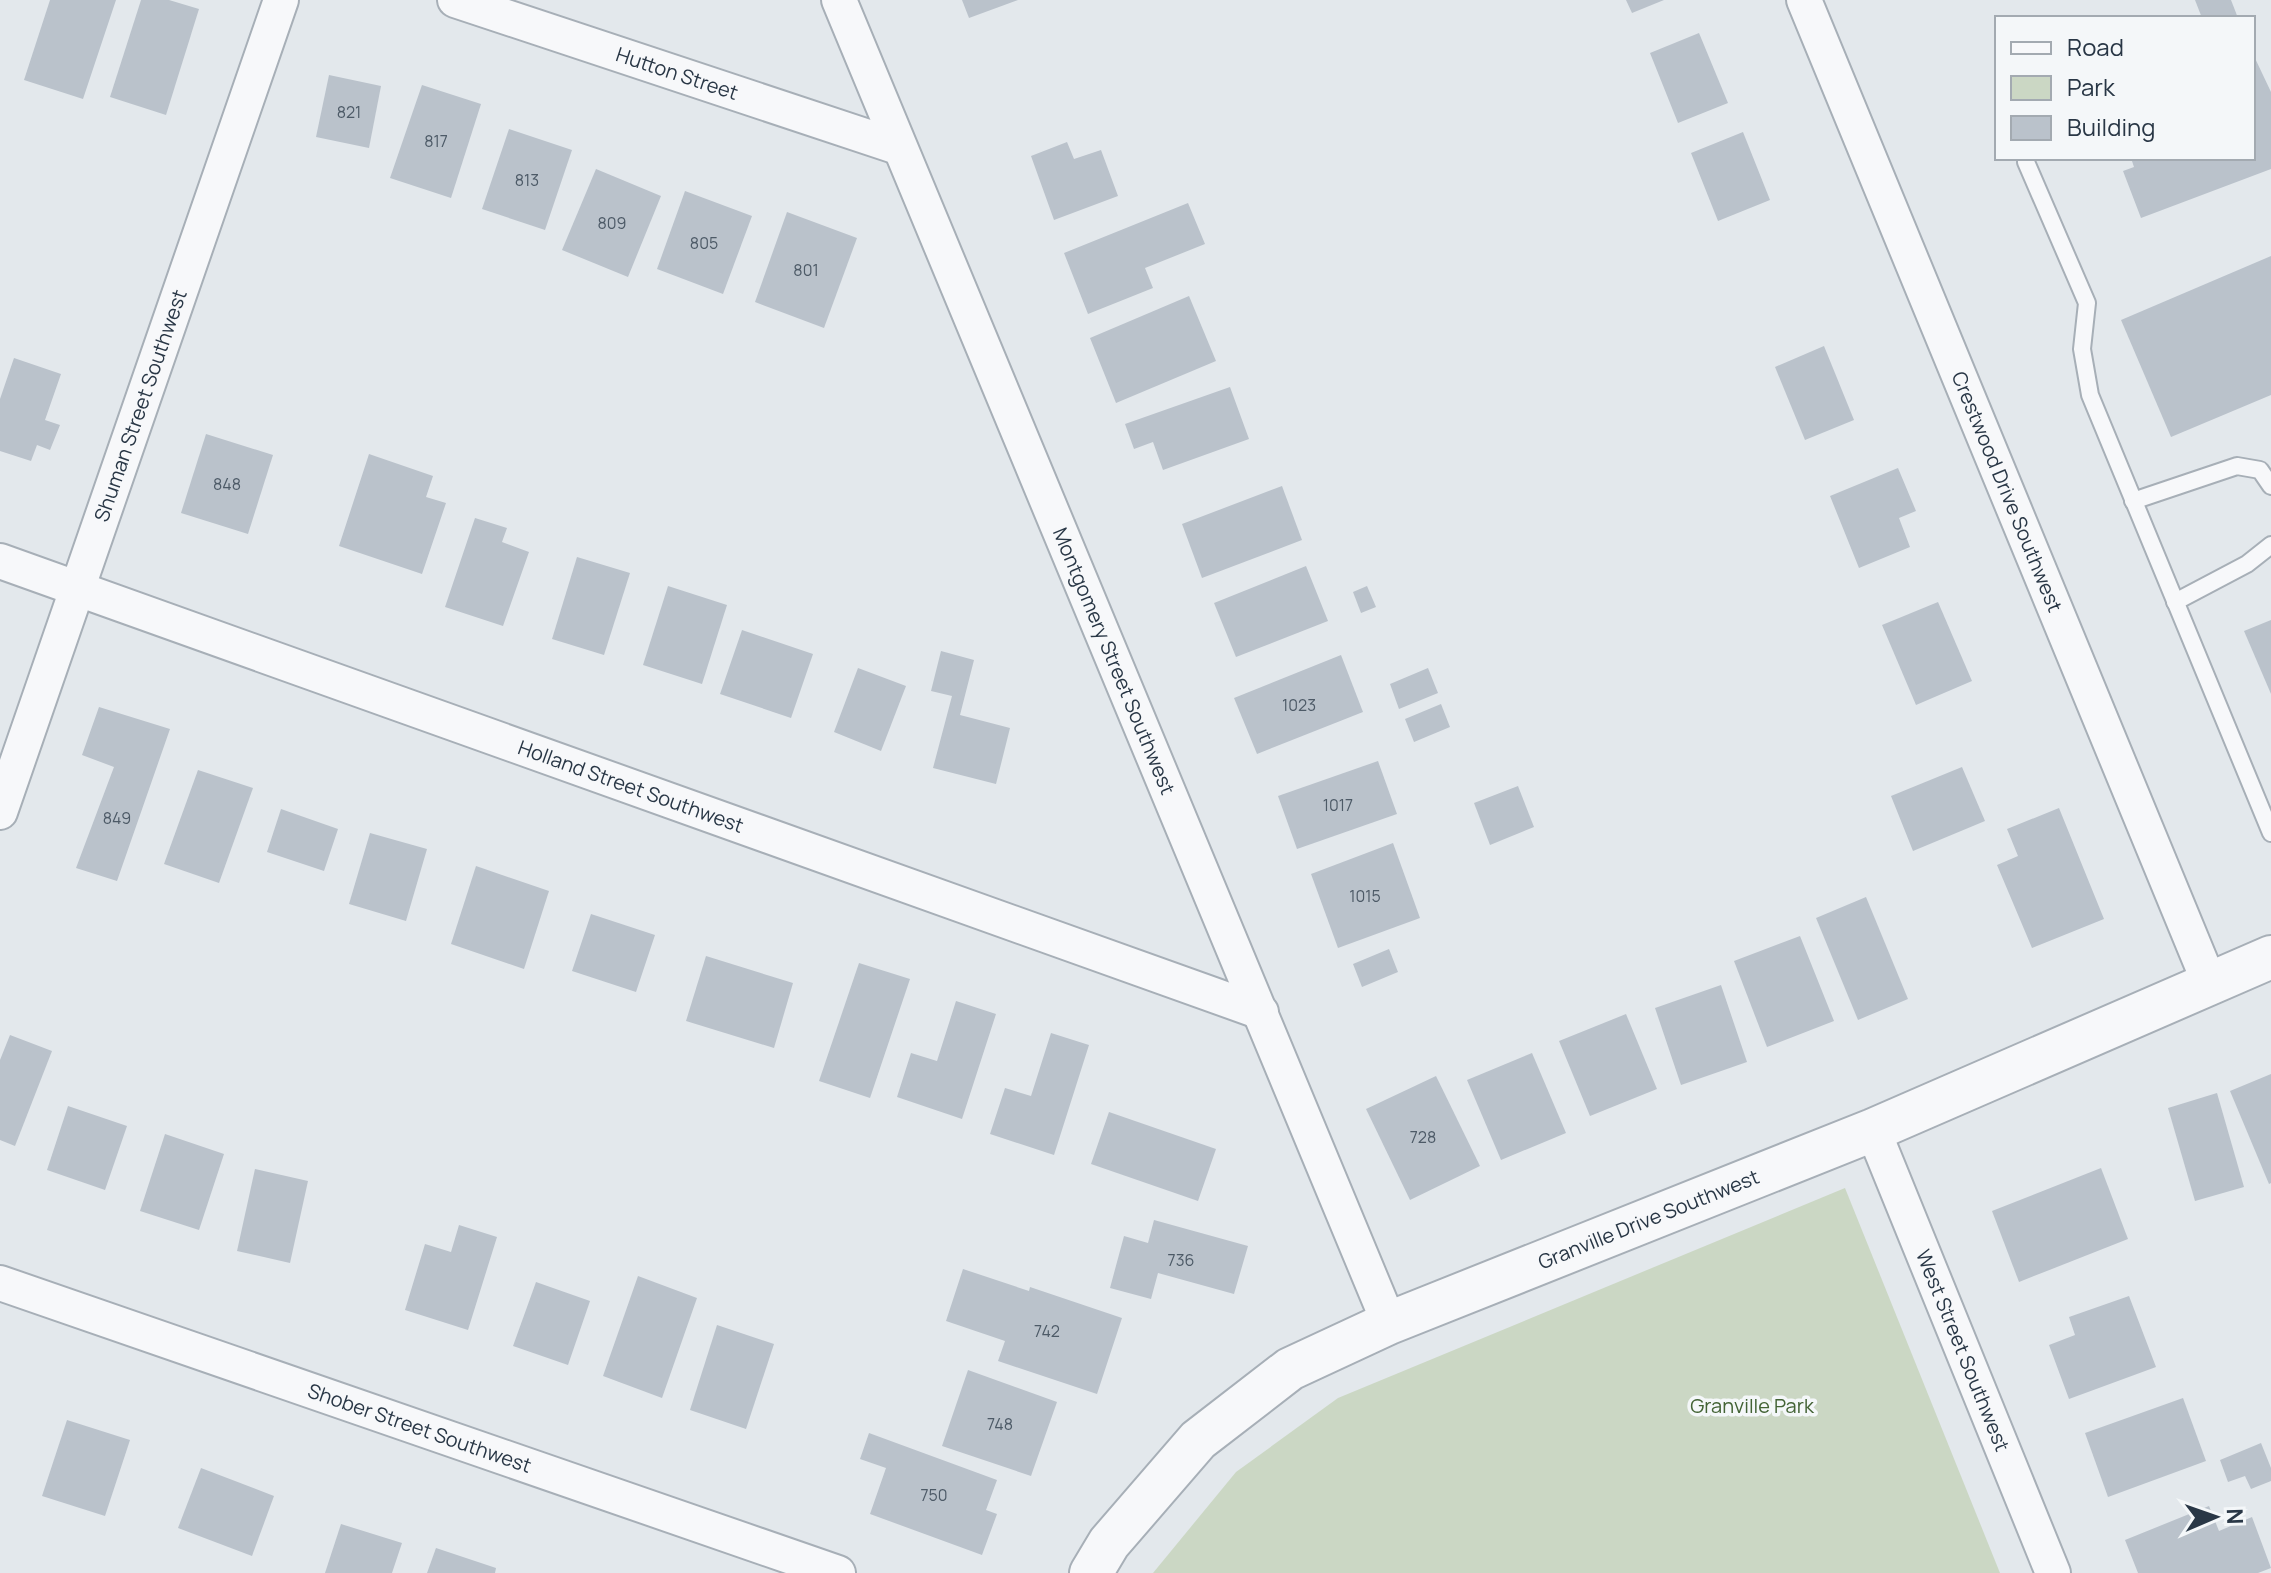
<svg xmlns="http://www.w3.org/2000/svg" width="2271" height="1573" viewBox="0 0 2271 1573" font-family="Manrope,sans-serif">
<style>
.green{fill:#cbd7c4}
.building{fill:#bac2cb}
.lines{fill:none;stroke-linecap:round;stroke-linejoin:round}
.service-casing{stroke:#a7afb7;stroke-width:20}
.minor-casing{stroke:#a7afb7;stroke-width:38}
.tertiary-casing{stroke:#a7afb7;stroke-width:46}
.service{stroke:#f7f8fa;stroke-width:16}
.minor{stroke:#f7f8fa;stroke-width:34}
.tertiary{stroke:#f7f8fa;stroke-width:42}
.labels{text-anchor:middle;stroke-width:7;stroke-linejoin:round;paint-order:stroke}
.number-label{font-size:16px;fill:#4d5a67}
.street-label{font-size:20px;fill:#293746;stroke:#f4f7f9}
.park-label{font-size:20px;fill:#436335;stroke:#f4f7f9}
</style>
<rect width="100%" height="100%" fill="#e3e8ec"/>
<!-- green -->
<polygon class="green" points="1845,1188 2000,1573 1153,1573 1236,1472 1338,1398"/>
<!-- building -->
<g class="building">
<polygon points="50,0 116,0 83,99 24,80"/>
<polygon points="141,0 169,0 199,9 166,115 110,97"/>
<polygon points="962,0 1018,0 969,18"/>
<polygon points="1626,0 1664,0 1632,13"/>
<polygon points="2195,0 2231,0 2238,18 2202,18"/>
<polygon points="1699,33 1728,103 1678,123 1650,53"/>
<polygon points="2253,54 2271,92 2271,169 2141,218 2123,171 2134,167 2131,158 2253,158"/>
<polygon points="329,75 381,86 369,148 316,137"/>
<polygon points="422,85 481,104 451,198 390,178"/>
<polygon points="509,129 572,150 545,230 482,209"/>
<polygon points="1743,132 1770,200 1718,221 1691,153"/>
<polygon points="1067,142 1074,159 1101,150 1118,196 1054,220 1031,156"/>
<polygon points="596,169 661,196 628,277 562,250"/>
<polygon points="685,191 752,216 723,294 657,269"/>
<polygon points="1188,203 1205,244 1145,268 1153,288 1088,314 1064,253"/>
<polygon points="787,212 857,238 824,328 755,302"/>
<polygon points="2271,256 2271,395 2171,437 2121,320"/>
<polygon points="1189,296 1216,361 1116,403 1090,338"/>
<polygon points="1824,346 1854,420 1805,440 1775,367"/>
<polygon points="14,358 61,374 45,420 60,425 50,450 37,445 31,461 0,451 0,399"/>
<polygon points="1230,387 1249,439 1163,470 1153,442 1134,449 1125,424"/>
<polygon points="206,434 273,455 248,534 181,513"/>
<polygon points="369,454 433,476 426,497 446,503 422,574 339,546"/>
<polygon points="1898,468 1916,511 1899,518 1910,547 1859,568 1830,496"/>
<polygon points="1282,486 1302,540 1202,578 1182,524"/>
<polygon points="475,518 507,528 502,542 529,552 503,626 445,607"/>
<polygon points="577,557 630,573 604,655 552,639"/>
<polygon points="1306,566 1328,621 1236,657 1214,603"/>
<polygon points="668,586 727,605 702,684 643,665"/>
<polygon points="1367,586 1376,607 1361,613 1353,592"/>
<polygon points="1938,602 1972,681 1916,705 1882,625"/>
<polygon points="2271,620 2271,694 2244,631"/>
<polygon points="742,630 813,654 791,718 720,694"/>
<polygon points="941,651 974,660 960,715 1010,728 996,784 933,768 952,696 931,691"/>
<polygon points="1341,655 1363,712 1257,754 1234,698"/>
<polygon points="858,668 906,686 881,751 834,732"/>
<polygon points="1428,668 1438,693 1399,709 1390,684"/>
<polygon points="1441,704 1450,727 1414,742 1405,719"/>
<polygon points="99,707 170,729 117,881 76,868 114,767 82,755"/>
<polygon points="1378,761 1397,814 1297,849 1278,796"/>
<polygon points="1962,767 1985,821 1913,851 1891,796"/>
<polygon points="198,770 253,788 219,883 164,864"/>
<polygon points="1518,786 1534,827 1490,845 1474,803"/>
<polygon points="2059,808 2104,919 2032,948 1997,865 2018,856 2007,829"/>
<polygon points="281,809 338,829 324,871 267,852"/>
<polygon points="370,833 427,849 406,921 349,904"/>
<polygon points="1393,843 1420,918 1338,948 1311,874"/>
<polygon points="476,866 549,891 524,969 451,944"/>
<polygon points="1866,897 1908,999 1858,1020 1816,918"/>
<polygon points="591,914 655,935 636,992 572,971"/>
<polygon points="1800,936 1834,1021 1767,1047 1734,961"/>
<polygon points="1389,949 1398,972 1362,987 1353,964"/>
<polygon points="706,956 793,983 774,1048 686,1021"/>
<polygon points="859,963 910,979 870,1098 819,1081"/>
<polygon points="1721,985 1747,1062 1681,1085 1655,1008"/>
<polygon points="956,1001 996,1014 962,1119 897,1097 911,1053 937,1061"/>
<polygon points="1626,1014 1657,1089 1590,1116 1559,1041"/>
<polygon points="1051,1033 1089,1045 1054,1155 990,1134 1005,1088 1031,1096"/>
<polygon points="10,1035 52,1051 15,1146 0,1140 0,1060"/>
<polygon points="1532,1053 1566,1133 1501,1160 1467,1080"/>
<polygon points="2271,1074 2271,1183 2269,1184 2230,1091"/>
<polygon points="1436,1076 1480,1166 1410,1200 1366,1109"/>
<polygon points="2217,1093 2244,1187 2195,1201 2168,1108"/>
<polygon points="68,1106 127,1126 105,1190 47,1170"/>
<polygon points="1109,1112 1216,1149 1198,1201 1091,1164"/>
<polygon points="165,1134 224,1154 199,1230 140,1211"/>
<polygon points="2101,1168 2128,1239 2019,1282 1992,1211"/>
<polygon points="255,1169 308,1181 290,1263 237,1251"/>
<polygon points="1154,1220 1248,1246 1234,1294 1158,1273 1151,1299 1110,1288 1124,1236 1148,1243"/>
<polygon points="459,1225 497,1237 468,1330 405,1310 425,1244 451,1252"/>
<polygon points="963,1269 1029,1291 1030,1287 1122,1318 1097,1394 998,1361 1005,1341 946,1321"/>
<polygon points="638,1276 697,1298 662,1398 603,1376"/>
<polygon points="536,1282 590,1301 568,1365 513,1346"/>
<polygon points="2129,1296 2156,1367 2069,1399 2049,1345 2075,1335 2069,1317"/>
<polygon points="717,1325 774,1344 746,1429 690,1410"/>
<polygon points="968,1370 1057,1402 1031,1476 942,1446"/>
<polygon points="2183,1398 2206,1461 2108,1497 2085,1433"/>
<polygon points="67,1420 130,1440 105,1516 42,1496"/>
<polygon points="869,1433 997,1480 986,1510 997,1514 982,1555 870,1514 886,1468 860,1459"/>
<polygon points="2261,1443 2271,1468 2271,1481 2251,1489 2245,1476 2228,1482 2220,1460"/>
<polygon points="201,1468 274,1496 252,1556 178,1528"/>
<polygon points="2209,1506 2219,1531 2252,1517 2271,1568 2258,1573 2138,1573 2125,1540"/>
<polygon points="341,1524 402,1543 392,1573 325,1573"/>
<polygon points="436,1548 496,1568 495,1573 427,1573"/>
</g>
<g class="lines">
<!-- service casing -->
<g class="service-casing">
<g id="service">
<polyline points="2026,162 2087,303 2082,349 2090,395 2271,833"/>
<polyline points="2133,501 2237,466 2260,470 2271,486"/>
<polyline points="2175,602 2247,564 2271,545"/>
</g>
</g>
<!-- minor casing -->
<g class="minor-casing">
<g id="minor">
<path id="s1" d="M455,0L898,147"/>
<path id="s2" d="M839,0L1389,1323"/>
<path id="s3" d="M1804,0L2209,982"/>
<path id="s4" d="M0,561L1261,1012"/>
<path id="s5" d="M0,812L281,0"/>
<path id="s6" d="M1873,1130L2053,1573"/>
<path id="s7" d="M0,1283L838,1573"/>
</g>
</g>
<!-- tertiary casing -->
<g class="tertiary-casing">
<g id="tertiary">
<path id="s8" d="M1091,1573L1109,1543L1198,1440L1290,1369L1389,1323L1873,1130L2271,957"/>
</g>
</g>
<!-- service -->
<use href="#service" class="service"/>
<!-- minor -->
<use href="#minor" class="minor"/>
<!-- tertiary -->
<use href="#tertiary" class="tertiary"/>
</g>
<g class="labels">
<!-- number labels -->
<g class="number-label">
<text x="349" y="118">821</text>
<text x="436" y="147">817</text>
<text x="527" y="186">813</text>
<text x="612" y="229">809</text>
<text x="704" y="249">805</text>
<text x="806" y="276">801</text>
<text x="227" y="490">848</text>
<text x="1299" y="711">1023</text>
<text x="1338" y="811">1017</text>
<text x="117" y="824">849</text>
<text x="1365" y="902">1015</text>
<text x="1423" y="1143">728</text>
<text x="1181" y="1266">736</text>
<text x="1047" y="1337">742</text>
<text x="1000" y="1430">748</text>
<text x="934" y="1501">750</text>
</g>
<!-- street labels -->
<g class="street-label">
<text dy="7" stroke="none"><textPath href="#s1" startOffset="234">Hutton Street</textPath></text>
<text dy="7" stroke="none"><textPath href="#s5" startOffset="430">Shuman Street Southwest</textPath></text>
<text dy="7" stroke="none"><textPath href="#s3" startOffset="532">Crestwood Drive Southwest</textPath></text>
<text dy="7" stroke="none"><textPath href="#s2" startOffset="716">Montgomery Street Southwest</textPath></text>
<text dy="7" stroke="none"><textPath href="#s4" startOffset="670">Holland Street Southwest</textPath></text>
<text dy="7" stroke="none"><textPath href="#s8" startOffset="676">Granville Drive Southwest</textPath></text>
<text dy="7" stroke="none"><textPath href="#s6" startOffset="238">West Street Southwest</textPath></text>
<text dy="7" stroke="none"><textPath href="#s7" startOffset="444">Shober Street Southwest</textPath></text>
</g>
<!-- park labels -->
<g class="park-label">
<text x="1752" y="1413">Granville Park</text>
</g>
</g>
<!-- legend -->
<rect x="1995" y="16" width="260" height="144" fill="#f4f7f9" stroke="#a3aab1" stroke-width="2"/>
<rect x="2011" y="42" width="40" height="12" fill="#f7f8fa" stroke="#a3aab1" stroke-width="2"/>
<text x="2067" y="56" font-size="24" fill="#293746">Road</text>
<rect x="2011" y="76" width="40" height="24" fill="#cbd7c4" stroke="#a3aab1" stroke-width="2"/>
<text x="2067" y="96" font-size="24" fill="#293746">Park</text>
<rect x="2011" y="116" width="40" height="24" fill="#bac2cb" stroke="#a3aab1" stroke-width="2"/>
<text x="2067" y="136" font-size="24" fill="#293746">Building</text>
<!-- north arrow -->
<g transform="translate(2215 1517) rotate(88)" stroke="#f4f7f9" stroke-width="6" paint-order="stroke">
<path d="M0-6L14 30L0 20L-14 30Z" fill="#293746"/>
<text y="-12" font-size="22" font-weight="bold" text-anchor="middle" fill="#293746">N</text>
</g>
</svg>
